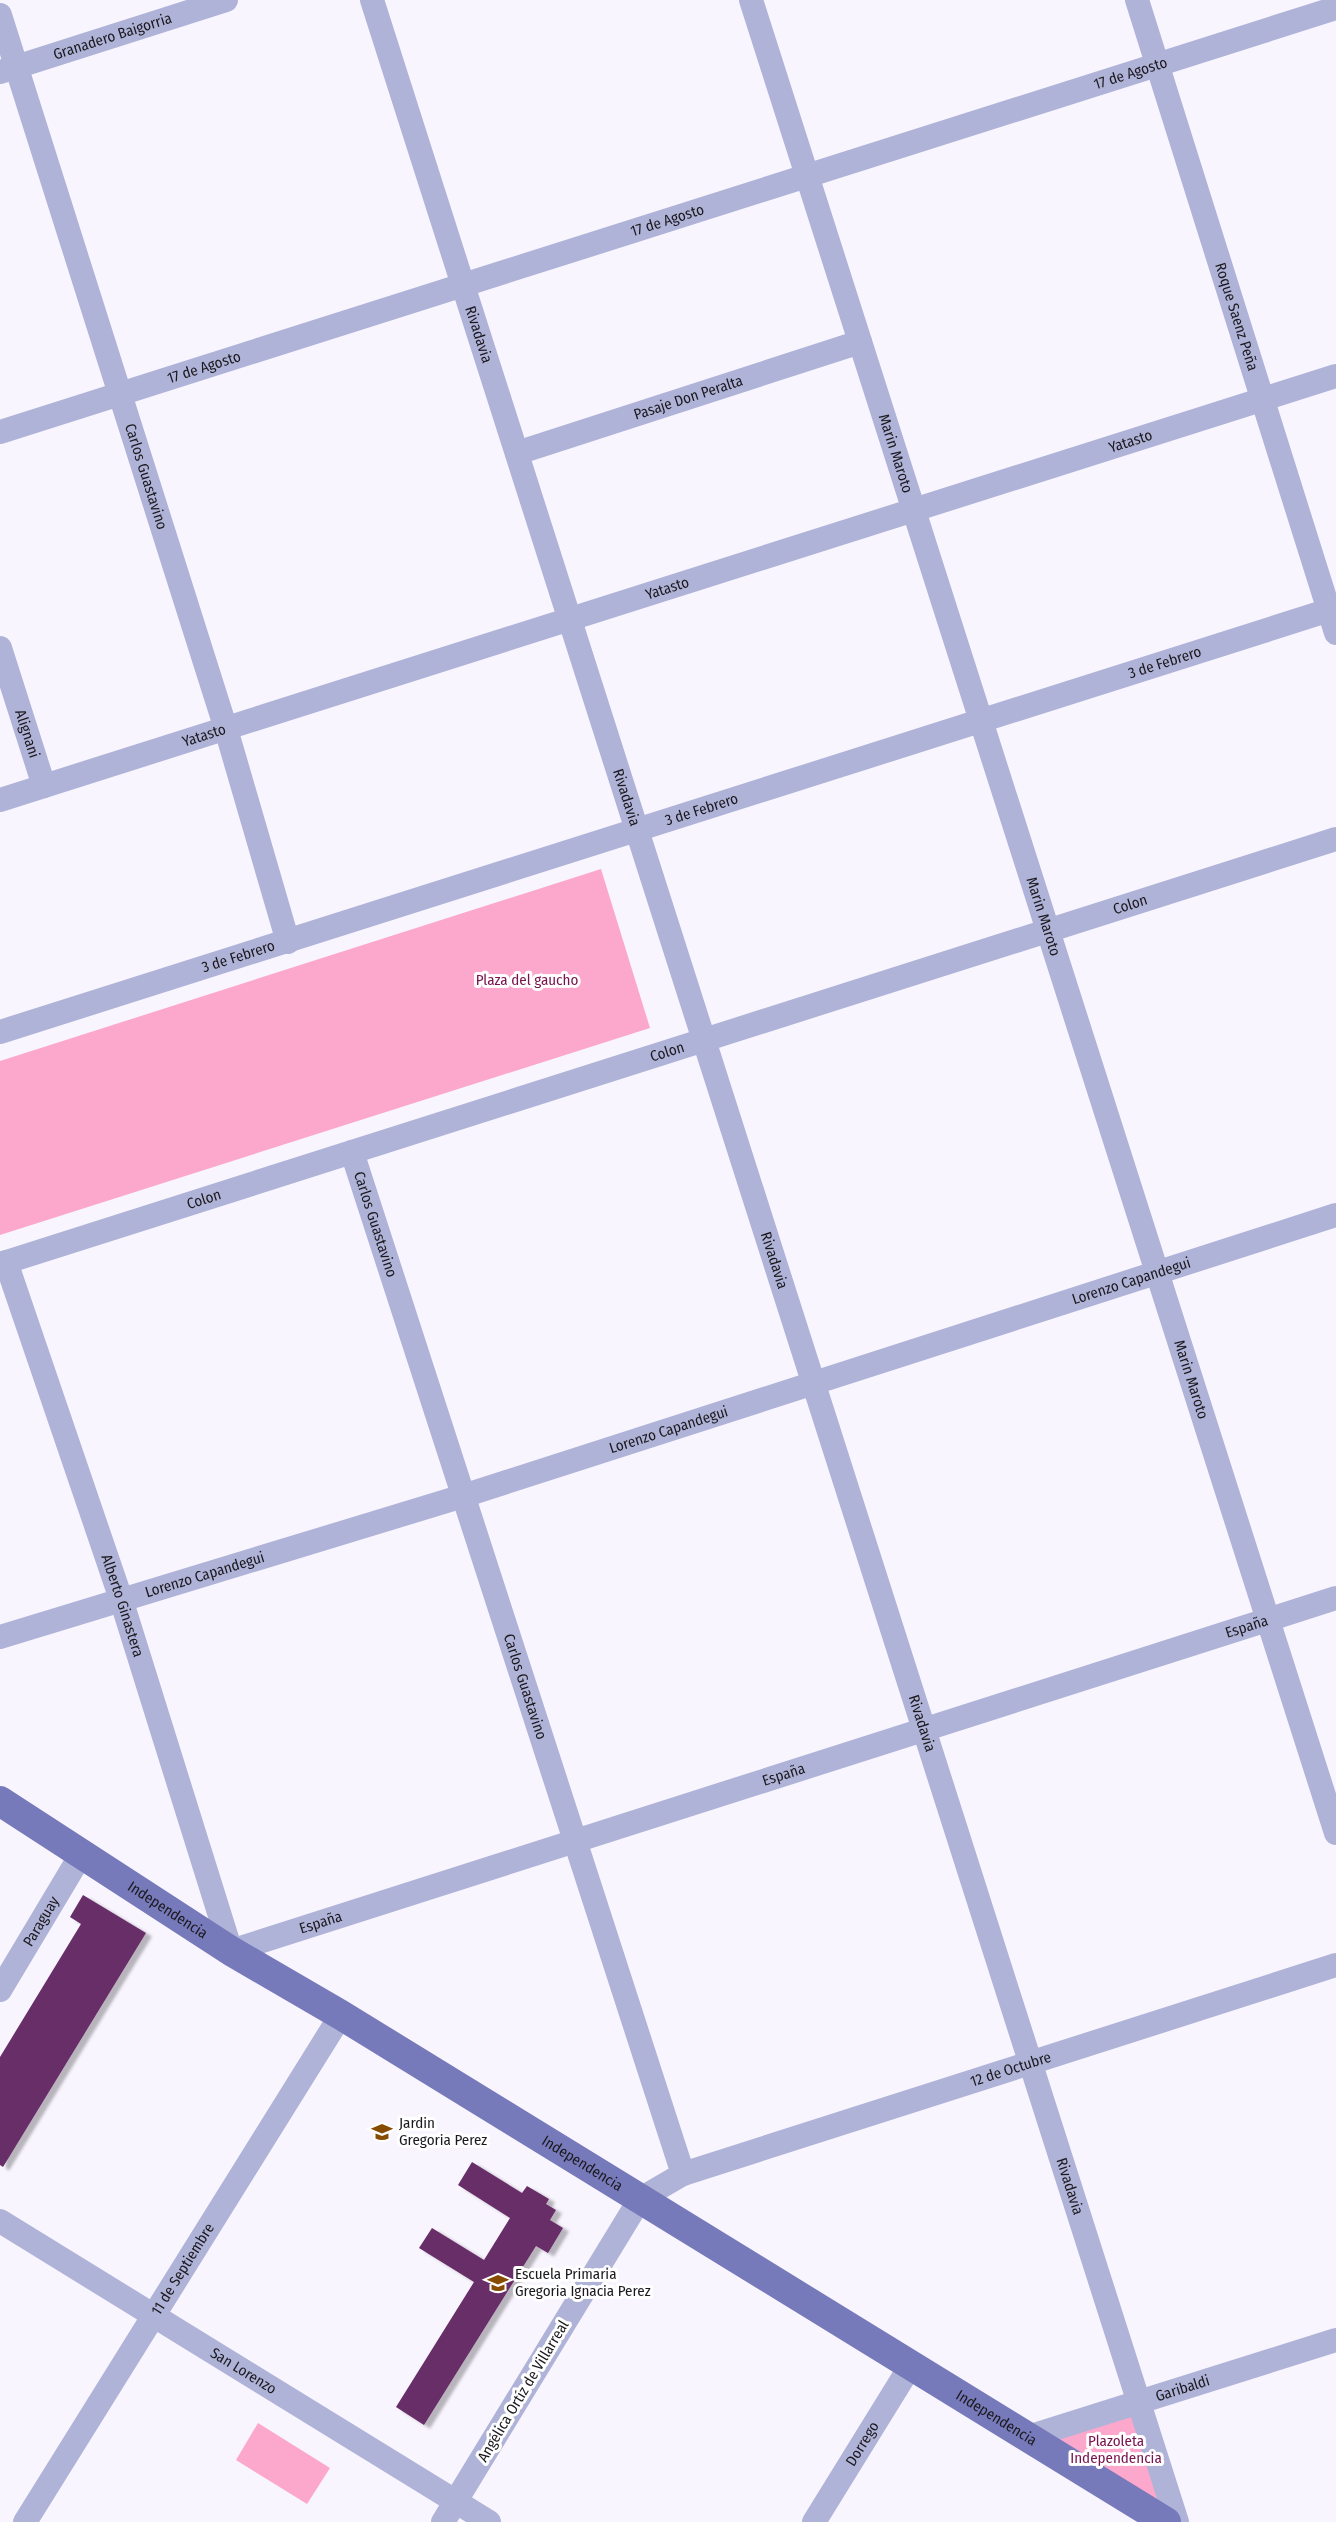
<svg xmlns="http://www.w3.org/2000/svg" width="1336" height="2522" viewBox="0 0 1336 2522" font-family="'Fira Sans Condensed',sans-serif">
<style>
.green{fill:#fba8cc}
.building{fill:#682d67;filter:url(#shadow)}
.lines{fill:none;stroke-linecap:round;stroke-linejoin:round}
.minor{stroke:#b0b3d8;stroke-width:24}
.major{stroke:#777aba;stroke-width:30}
.labels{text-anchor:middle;stroke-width:6;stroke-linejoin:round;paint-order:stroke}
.street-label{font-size:15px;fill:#1b191d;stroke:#fff}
.park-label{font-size:15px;fill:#79134d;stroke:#fff}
.poi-label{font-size:15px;fill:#1b191d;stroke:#fff;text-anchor:start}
</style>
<defs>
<filter id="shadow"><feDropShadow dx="6" dy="3.5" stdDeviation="1.5" flood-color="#0004"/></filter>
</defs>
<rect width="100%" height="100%" fill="#f9f5ff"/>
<!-- green -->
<g class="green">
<polygon points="601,869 650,1028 0,1235 0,1061"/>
<polygon points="1135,2409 1172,2520 1041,2439"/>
<polygon points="258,2423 330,2468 307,2504 236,2460"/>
</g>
<!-- building -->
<g class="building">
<polygon points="83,1895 146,1933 3,2167 0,2165 0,2057 81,1924 70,1917"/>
<polygon points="472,2162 522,2193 527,2186 549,2199 546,2204 556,2210 550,2220 563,2228 548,2253 536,2246 424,2425 396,2407 474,2282 419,2248 432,2228 484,2260 510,2218 458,2185"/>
</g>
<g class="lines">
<!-- minor -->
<g class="minor">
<path id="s1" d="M372,0L1177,2522"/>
<path id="s2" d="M751,0L1336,1833"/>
<path id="s3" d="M1137,0L1336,633"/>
<path id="s4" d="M0,15L226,729L288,942"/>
<path id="s5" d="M0,72L226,0"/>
<path id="s6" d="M0,432L1336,8"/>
<path id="s7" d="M517,453L860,342"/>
<path id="s8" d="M0,648L44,786"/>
<path id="s9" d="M0,800L1336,376"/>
<path id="s10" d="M0,1032L1336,608"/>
<path id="s11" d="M352,1152L683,2174L640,2199L443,2522"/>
<path id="s12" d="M6,1262L121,1599L231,1951L1336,1598"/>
<path id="s13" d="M0,1264L1336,839"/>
<path id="s14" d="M0,1637L463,1496L1336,1215"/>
<path id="s15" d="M0,1990L82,1853"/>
<path id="s16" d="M683,2174L1336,1965"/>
<path id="s17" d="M0,2221L489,2522"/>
<path id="s18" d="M1028,2437L1336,2340"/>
<path id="s19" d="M25,2522L341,2015"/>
<path id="s20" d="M814,2522L911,2365"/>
</g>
<!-- major -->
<path class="major" id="s21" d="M0,1801L231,1951L341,2015L1166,2522"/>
</g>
<!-- icons -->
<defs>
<g id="school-bare" transform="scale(1.62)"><path d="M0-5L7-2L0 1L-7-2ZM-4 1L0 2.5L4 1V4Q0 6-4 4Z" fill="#864c02" stroke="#fff" stroke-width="2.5" paint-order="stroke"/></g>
</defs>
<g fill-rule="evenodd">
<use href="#school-bare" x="382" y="2132"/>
<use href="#school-bare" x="498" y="2283"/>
</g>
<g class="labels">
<!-- street labels -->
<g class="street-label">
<text dy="5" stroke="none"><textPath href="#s5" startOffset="118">Granadero Baigorria</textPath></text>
<text dy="5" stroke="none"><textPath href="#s6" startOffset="1186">17 de Agosto</textPath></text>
<text dy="5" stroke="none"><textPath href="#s6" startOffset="700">17 de Agosto</textPath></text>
<text dy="5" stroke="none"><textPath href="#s3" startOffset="332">Roque Saenz Peña</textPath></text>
<text dy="5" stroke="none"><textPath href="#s1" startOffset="351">Rivadavia</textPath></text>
<text dy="5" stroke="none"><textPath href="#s6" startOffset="214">17 de Agosto</textPath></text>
<text dy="5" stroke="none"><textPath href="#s7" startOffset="180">Pasaje Don Peralta</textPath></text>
<text dy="5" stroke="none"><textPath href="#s9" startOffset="1186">Yatasto</textPath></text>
<text dy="5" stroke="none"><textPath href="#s2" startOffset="476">Marin Maroto</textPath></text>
<text dy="5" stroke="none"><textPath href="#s4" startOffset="484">Carlos Guastavino</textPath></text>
<text dy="5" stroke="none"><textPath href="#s9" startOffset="700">Yatasto</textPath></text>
<text dy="5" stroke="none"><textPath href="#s10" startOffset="1222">3 de Febrero</textPath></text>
<text dy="5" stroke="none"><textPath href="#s8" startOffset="90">Alignani</textPath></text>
<text dy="5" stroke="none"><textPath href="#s9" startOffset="214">Yatasto</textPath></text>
<text dy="5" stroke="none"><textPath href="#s1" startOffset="837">Rivadavia</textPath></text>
<text dy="5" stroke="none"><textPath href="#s10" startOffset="736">3 de Febrero</textPath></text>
<text dy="5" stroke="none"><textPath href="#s13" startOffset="1186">Colon</textPath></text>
<text dy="5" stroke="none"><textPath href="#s2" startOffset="962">Marin Maroto</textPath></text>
<text dy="5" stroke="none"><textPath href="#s10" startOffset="250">3 de Febrero</textPath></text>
<text dy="5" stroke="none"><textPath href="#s13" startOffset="700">Colon</textPath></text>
<text dy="5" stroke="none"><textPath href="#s13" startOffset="214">Colon</textPath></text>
<text dy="5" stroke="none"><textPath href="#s11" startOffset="76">Carlos Guastavino</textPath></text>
<text dy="5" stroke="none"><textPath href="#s1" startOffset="1323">Rivadavia</textPath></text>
<text dy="5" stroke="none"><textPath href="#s14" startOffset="1186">Lorenzo Capandegui</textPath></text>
<text dy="5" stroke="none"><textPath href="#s2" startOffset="1448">Marin Maroto</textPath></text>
<text dy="5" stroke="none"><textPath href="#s14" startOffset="700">Lorenzo Capandegui</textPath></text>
<text dy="5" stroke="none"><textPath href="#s14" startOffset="214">Lorenzo Capandegui</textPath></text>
<text dy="5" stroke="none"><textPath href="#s12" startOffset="363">Alberto Ginastera</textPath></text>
<text dy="5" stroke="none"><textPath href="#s12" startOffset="1791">España</textPath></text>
<text dy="5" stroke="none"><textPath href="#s11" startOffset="562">Carlos Guastavino</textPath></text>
<text dy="5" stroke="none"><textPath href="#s1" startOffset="1809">Rivadavia</textPath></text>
<text dy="5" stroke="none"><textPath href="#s12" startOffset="1305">España</textPath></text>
<text dy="5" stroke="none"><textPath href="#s21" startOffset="200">Independencia</textPath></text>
<text dy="5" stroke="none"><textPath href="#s15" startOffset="80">Paraguay</textPath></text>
<text dy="5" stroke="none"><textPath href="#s12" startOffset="819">España</textPath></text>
<text dy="5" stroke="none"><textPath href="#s16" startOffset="344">12 de Octubre</textPath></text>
<text dy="5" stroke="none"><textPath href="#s21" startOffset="686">Independencia</textPath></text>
<text dy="5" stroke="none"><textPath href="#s1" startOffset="2295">Rivadavia</textPath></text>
<text dy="5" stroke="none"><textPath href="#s19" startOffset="298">11 de Septiembre</textPath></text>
<text dy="5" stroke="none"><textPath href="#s17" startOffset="286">San Lorenzo</textPath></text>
<text dy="5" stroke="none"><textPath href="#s18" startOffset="162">Garibaldi</textPath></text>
<text transform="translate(523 2391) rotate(-59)" y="5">Angélica Ortíz de Villarreal</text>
<text dy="5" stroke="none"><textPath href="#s21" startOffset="1172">Independencia</textPath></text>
<text dy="5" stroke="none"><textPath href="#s20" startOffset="92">Dorrego</textPath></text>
</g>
<!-- park labels -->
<g class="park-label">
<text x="527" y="985">Plaza del gaucho</text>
<text x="1116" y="2446">Plazoleta<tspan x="1116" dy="17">Independencia</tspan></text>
</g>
<!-- poi labels -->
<g class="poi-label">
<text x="399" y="2128">Jardin<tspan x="399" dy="17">Gregoria Perez</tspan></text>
<text x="515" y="2279">Escuela Primaria<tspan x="515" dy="17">Gregoria Ignacia Perez</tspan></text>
</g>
</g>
</svg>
